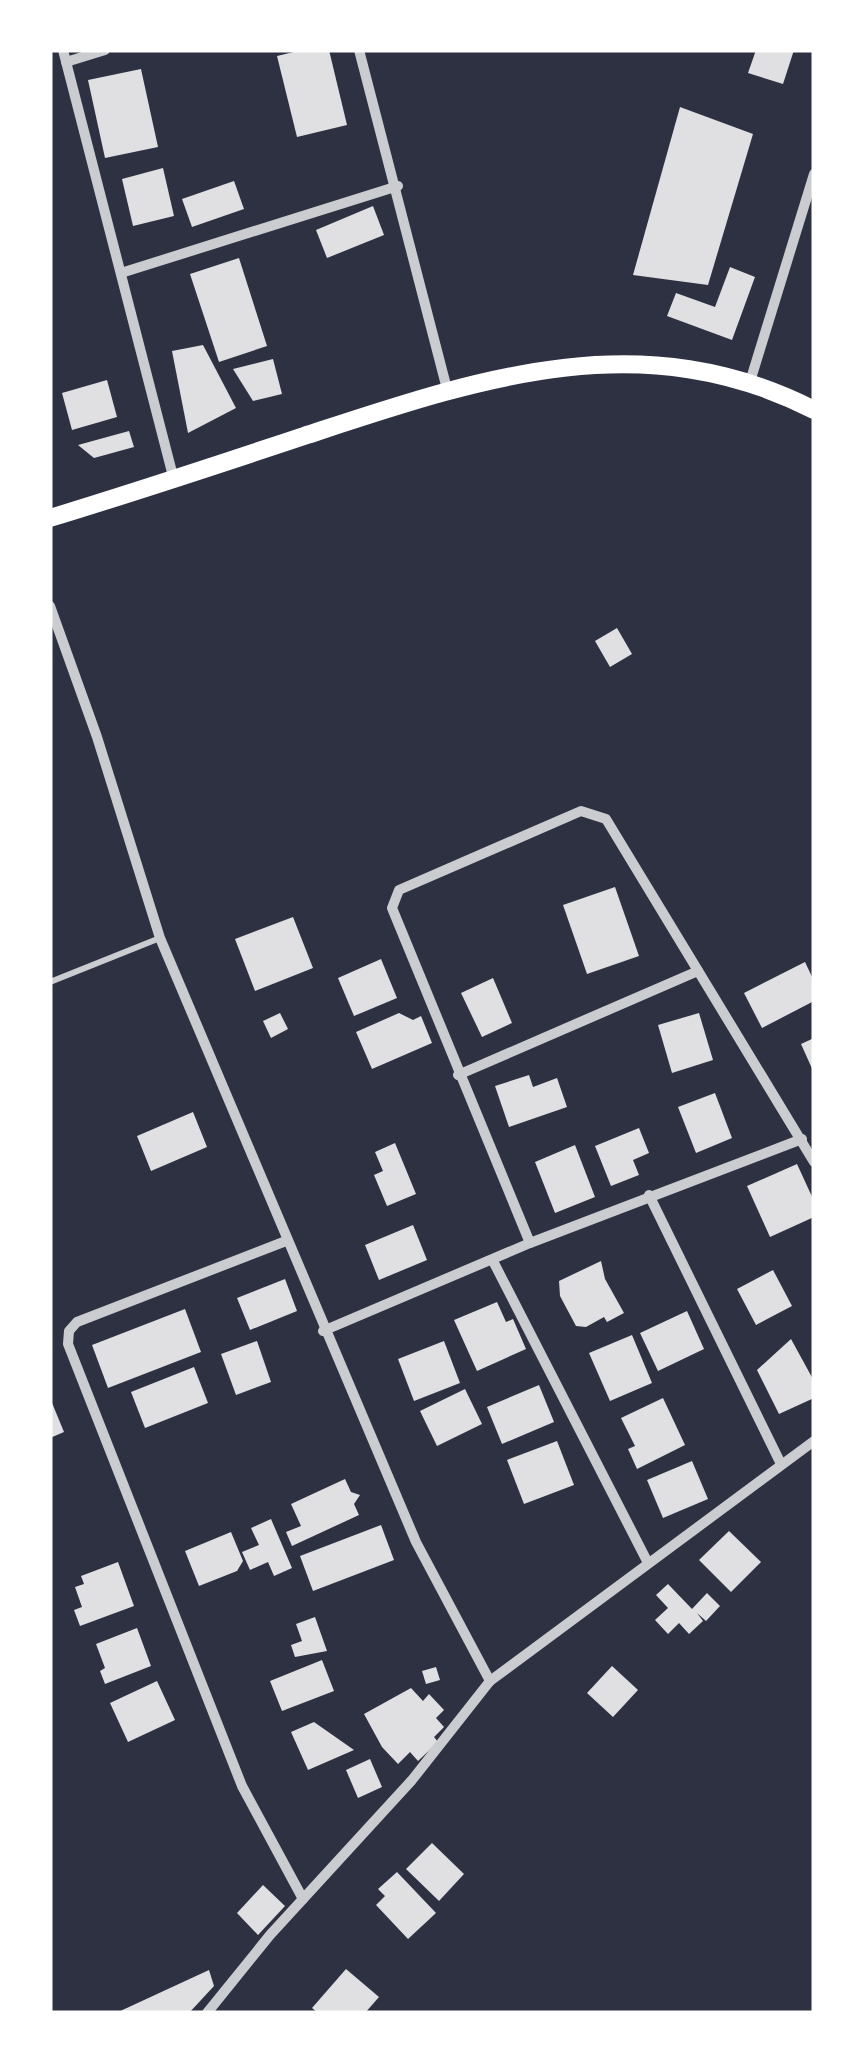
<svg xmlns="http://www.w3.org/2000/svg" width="864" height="2063" viewBox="0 0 864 2063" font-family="Figtree,sans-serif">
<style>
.building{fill:#e0e0e3}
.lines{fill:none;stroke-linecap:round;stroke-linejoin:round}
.service{stroke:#caccd0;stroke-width:6}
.minor{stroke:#caccd0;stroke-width:10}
.secondary{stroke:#fff;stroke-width:18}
</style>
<rect width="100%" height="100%" fill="#2d3142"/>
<!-- building -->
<g class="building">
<polygon points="302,50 329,50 347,125 297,137 277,56"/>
<polygon points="756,50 794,50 783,84 748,73"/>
<polygon points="141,69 158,147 105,158 88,80"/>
<polygon points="680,107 753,134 708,285 633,275"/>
<polygon points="163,168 174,216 133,226 122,179"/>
<polygon points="234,181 244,209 192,227 182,199"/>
<polygon points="373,206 384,235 327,258 316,230"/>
<polygon points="239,258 267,346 219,362 190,274"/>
<polygon points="730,267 755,277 732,340 667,316 676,293 715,307"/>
<polygon points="203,345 236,408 188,433 172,351"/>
<polygon points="273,359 282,394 253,401 233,369"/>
<polygon points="107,380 117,417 72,430 62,393"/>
<polygon points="129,431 134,447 94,458 78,445"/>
<polygon points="617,628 632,654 610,667 595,641"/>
<polygon points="615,887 639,956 587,974 563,905"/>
<polygon points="293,917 313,968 255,991 235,939"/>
<polygon points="381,959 397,998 354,1016 338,978"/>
<polygon points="805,962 814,981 814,1001 762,1028 744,993"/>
<polygon points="493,978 512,1023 482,1037 461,993"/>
<polygon points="280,1013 288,1029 271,1038 263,1021"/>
<polygon points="399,1013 413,1020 421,1016 432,1043 372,1069 356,1032"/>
<polygon points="699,1013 713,1060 672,1073 658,1025"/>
<polygon points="814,1038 814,1073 801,1044"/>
<polygon points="529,1075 533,1087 557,1078 567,1107 509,1127 495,1086"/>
<polygon points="715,1093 732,1138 696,1153 678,1107"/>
<polygon points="193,1112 207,1147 151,1171 137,1136"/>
<polygon points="639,1128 649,1153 633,1160 639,1175 611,1186 595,1146"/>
<polygon points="395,1143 416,1194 387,1206 374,1175 383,1171 375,1152"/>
<polygon points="575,1145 595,1197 555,1213 535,1162"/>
<polygon points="797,1164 814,1201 814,1217 770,1237 747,1186"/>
<polygon points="413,1225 427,1260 379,1280 365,1245"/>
<polygon points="601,1261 605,1279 624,1313 607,1322 604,1317 586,1327 576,1326 560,1296 559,1281"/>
<polygon points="773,1270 792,1306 756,1325 737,1289"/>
<polygon points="285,1279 297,1311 250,1330 237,1298"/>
<polygon points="497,1302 506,1322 513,1319 526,1349 477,1371 454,1320"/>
<polygon points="185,1309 201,1352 108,1388 92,1345"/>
<polygon points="687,1311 704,1349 658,1371 640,1333"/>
<polygon points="632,1335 652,1383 610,1401 589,1353"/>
<polygon points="791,1339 814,1381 814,1398 779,1414 757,1370"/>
<polygon points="257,1341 271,1382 236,1395 221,1354"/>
<polygon points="444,1341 460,1383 414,1401 398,1359"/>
<polygon points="194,1367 208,1403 145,1428 131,1392"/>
<polygon points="539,1385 554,1422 502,1444 487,1407"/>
<polygon points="465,1389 482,1424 437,1446 420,1411"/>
<polygon points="50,1398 64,1432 50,1438"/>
<polygon points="663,1398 685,1445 637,1469 628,1449 635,1446 621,1418"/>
<polygon points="557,1441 574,1485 524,1504 507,1460"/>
<polygon points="692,1461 708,1499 663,1518 647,1480"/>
<polygon points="345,1479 351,1492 360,1495 354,1504 359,1515 292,1546 286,1532 301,1526 291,1504"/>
<polygon points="271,1519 292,1568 274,1576 268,1562 250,1570 242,1552 259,1545 251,1528"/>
<polygon points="381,1525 394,1560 313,1591 300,1556"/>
<polygon points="729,1531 761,1562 731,1592 699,1560"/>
<polygon points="231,1532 243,1561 237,1571 199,1586 185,1551"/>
<polygon points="118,1562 134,1606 80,1626 74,1610 82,1607 75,1587 84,1584 81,1576"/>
<polygon points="668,1584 692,1609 707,1593 720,1606 706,1621 697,1613 703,1621 689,1634 679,1623 668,1634 655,1620 668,1608 656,1595"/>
<polygon points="315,1617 327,1651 295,1657 291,1645 302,1641 296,1624"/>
<polygon points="137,1628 151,1666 105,1684 100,1671 105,1668 96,1644"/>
<polygon points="322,1660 334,1691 282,1711 270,1681"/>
<polygon points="612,1666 638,1690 613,1717 587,1693"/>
<polygon points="436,1667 440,1680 426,1684 422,1671"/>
<polygon points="157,1681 175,1720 128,1742 110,1703"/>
<polygon points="411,1688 423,1701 429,1694 444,1710 436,1718 444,1727 434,1737 438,1742 418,1761 410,1752 398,1764 382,1747 364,1714"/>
<polygon points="314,1722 354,1750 308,1770 291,1732"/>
<polygon points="370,1759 382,1787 358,1798 346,1770"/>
<polygon points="432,1843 464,1874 439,1901 406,1869"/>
<polygon points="397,1872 436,1913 408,1939 376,1905 385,1896 378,1889"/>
<polygon points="263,1885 285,1906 258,1935 237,1913"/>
<polygon points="346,1969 379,1997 365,2013 318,2013 312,2008"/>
<polygon points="209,1970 214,1986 189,2013 116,2013"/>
</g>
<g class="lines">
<!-- service -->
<polyline class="service" points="50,982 160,938"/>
<!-- minor -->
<g class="minor">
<polyline points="63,50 174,480"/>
<polyline points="359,50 447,389"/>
<polyline points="66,62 105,50"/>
<polyline points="121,273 398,186"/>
<polyline points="749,385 814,174"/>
<polyline points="50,606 97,737 160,938 416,1542 490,1681"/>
<polyline points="458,1075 698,971"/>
<polyline points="649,1195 781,1464"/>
<polyline points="286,1241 77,1322 69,1331 68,1344 242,1786 303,1899"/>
<polyline points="530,1243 392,908 399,890 581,811 606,819 814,1162"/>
<polyline points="493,1261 647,1561"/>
<polyline points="323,1331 530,1243 802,1139"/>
<polyline points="207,2013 270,1935 412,1780 490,1681 814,1441"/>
</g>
<!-- secondary -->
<path class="secondary" d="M50,518C135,492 220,464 304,436C475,380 640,321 814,410"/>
</g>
<!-- border -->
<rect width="864" height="2063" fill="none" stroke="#ffffff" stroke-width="105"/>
</svg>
